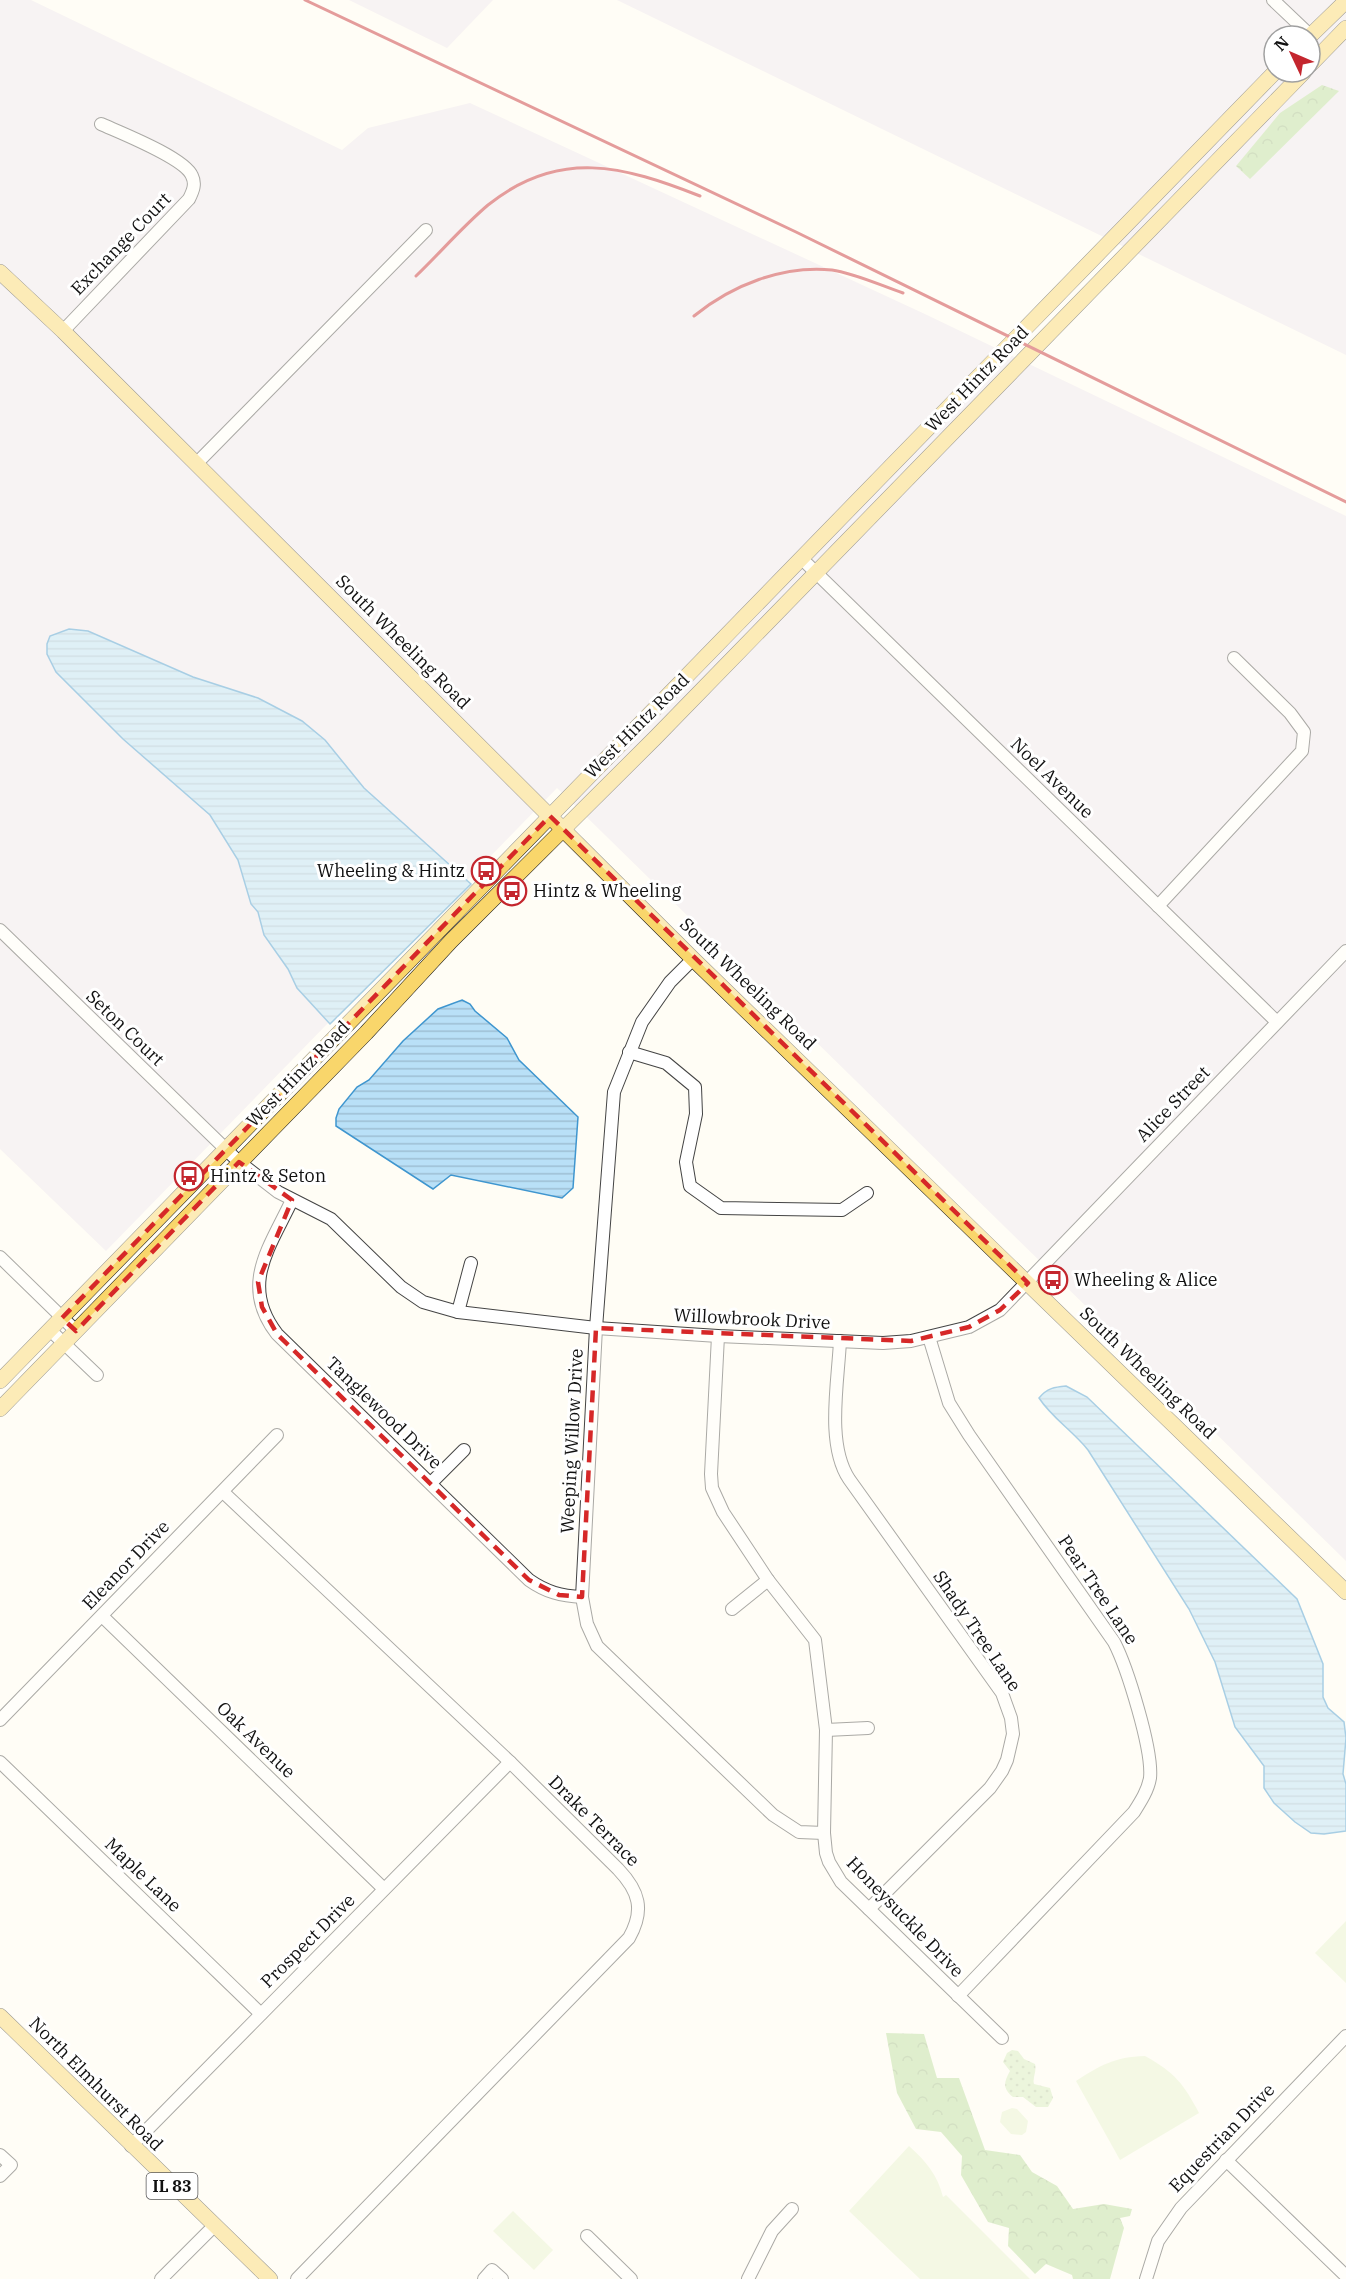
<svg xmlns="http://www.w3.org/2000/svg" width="1346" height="2279" viewBox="0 0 1346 2279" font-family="'IBM Plex Serif',serif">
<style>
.industrial{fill:#eee6ef;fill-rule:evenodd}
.grass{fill:url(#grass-dots)}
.forest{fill:url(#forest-crowns)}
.pitch{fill:#e6f2cf}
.water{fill:url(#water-rules);stroke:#3f96cf;stroke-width:1.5}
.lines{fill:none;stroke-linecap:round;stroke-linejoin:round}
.minor-casing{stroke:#444;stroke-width:14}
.major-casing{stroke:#222;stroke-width:16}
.minor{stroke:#fff;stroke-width:12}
.major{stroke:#f9d66b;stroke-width:15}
.rail{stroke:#c4262e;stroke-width:3}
.marked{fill:none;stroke:#d62828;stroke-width:4.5;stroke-dasharray:12 8;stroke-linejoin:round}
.labels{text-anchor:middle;stroke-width:6;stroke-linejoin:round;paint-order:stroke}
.shield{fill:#fff;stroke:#585858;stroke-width:1.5}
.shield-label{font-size:16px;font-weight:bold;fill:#111}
.street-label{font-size:18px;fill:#111;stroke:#fff}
.poi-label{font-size:18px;fill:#111;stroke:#fff;text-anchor:start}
</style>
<defs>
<pattern id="grass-dots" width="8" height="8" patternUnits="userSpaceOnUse" patternTransform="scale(1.5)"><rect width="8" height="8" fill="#d5ebbd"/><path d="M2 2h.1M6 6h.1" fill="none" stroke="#b6c8a1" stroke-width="1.8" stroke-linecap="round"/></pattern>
<pattern id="forest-crowns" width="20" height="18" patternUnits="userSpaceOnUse" patternTransform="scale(1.5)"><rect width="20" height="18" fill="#b9dc9c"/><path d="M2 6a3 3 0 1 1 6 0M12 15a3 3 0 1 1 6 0" fill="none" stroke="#9ebc85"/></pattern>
<pattern id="water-rules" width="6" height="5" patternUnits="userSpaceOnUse" patternTransform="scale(1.5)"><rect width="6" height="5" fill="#b9e0f7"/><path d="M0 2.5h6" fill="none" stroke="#9ebfd3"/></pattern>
</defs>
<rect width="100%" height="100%" fill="#fffdf5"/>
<!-- industrial -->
<g class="industrial">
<polygon points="0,0 31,0 342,150 368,128 470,103 927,315 1346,516 1346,1561 557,788 106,1251 0,1149"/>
<polygon points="349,0 493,0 447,48"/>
<path d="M617,0H1346V355ZM1274,36H1310V72H1274Z"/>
</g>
<!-- grass -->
<path class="grass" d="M1012,2050L1018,2051L1024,2059L1035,2064C1037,2072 1032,2078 1034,2084L1050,2088L1053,2098L1048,2107H1036L1023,2097H1013C1002,2088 1004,2082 1010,2071L1003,2062L1007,2053Z"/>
<!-- forest -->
<g class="forest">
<polygon points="1322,85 1339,91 1250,179 1236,166 1280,113"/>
<polygon points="886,2033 924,2034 937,2078 959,2078 985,2150 1020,2155 1032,2172 1057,2186 1073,2209 1104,2204 1132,2209 1130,2216 1120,2218 1124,2228 1110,2279 1073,2279 1072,2275 1046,2264 1035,2274 1008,2246 1009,2228 988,2222 961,2175 962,2156 941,2132 916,2129 897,2093"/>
</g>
<!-- pitch -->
<g class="pitch">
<polygon points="1346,1921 1346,1983 1315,1953"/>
<path d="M1145,2056C1175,2073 1183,2083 1199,2113L1120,2160L1076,2081C1101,2065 1114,2057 1145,2056Z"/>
<polygon points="1012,2108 1017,2109 1028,2121 1026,2132 1022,2135 1011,2134 1000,2122 1002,2112"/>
<path d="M909,2146C926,2161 938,2176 943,2197L946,2195L1030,2279H920L849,2211Z"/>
<polygon points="513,2211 553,2250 534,2270 493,2231"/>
</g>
<!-- water -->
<g class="water">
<polygon points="69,629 88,631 193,677 258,698 302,721 325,740 364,788 471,884 330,1024 297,988 288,969 264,935 258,912 251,904 238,860 210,815 123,739 56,672 47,654 47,644 50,636"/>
<polygon points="462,1000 470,1004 475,1011 507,1038 519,1060 578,1117 573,1188 562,1198 451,1175 433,1189 336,1126 336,1118 339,1109 357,1087 369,1080 403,1041 438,1009"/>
<path d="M1066,1386L1087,1397L1297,1599L1323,1664V1697L1328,1708L1344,1722L1346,1738L1343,1774L1346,1784V1831L1324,1834L1311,1833L1295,1822L1274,1803L1264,1788V1766L1235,1727L1215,1662L1189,1609L1088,1450C1073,1431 1052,1418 1039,1398C1047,1388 1055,1387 1066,1386Z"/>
</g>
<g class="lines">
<!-- minor casing -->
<g class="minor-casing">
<g id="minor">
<polyline points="1273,0 1311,36"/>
<path d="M63,331L189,199C193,191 196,184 192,176C185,158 121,133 101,124"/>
<polyline points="196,464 426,230"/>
<polyline points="802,559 1277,1022"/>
<polyline points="1158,906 1302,751 1304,732 1290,713 1234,658"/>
<polyline points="0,930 239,1162 278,1192 331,1219 401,1287 423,1302 458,1312 596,1328 718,1336 883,1343 911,1341 969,1327 1000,1310 1346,951"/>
<polyline points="693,959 670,982 642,1022 614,1092 596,1328 582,1597 587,1624 597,1646 773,1815 799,1832 824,1833"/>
<polyline points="629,1052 666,1063 695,1087 696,1114 686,1162 690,1186 721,1208 842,1210 867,1193"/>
<path d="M292,1200C270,1247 239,1285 277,1334L529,1580C546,1592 561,1596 582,1597"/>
<polyline points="0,1257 76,1331"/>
<polyline points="458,1312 471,1263"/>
<polyline points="50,1330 97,1375"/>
<polyline points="718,1336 711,1474 712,1488 723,1512 768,1580 815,1640 826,1730 824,1833 826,1853 829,1862 841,1882 1002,2038"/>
<path d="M929,1337L949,1403L969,1435L1114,1642C1127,1667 1153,1750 1150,1778C1148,1790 1141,1801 1134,1812L958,1996"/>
<path d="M840,1341C838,1383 826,1444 849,1479L1002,1693L1011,1718L1013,1734L1007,1760L1002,1771L990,1788L869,1909"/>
<polyline points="431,1483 464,1450"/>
<path d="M223,1492L510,1762L618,1869C639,1891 645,1910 629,1938L297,2279"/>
<polyline points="732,1609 768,1580"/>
<polyline points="102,1616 384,1889"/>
<polyline points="0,1720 277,1435"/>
<polyline points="826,1730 868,1728"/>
<polyline points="0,1762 261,2014"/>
<polyline points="131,2146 510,1762"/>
<polyline points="0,2155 11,2165 0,2176"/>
<polyline points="1226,2160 1346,2276"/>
<polyline points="587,2236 631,2279"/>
<polyline points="161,2279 214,2226"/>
<polyline points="484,2279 492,2270 502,2279"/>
<polyline points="748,2279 772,2231 792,2209"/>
<polyline points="1146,2279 1158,2241 1181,2208 1346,2036"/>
</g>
</g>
<!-- major casing -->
<g class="major-casing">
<g id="major">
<polyline points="1310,36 1346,1"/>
<polyline points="1310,65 1346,28"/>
<polyline points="0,272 63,331 693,959 1346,1592"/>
<polyline points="0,1381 1275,72"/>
<polyline points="0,1409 366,1033 451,941 655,738 1304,72"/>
<polyline points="0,2016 270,2279"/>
</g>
</g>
<!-- minor -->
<use href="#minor" class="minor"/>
<!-- major -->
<use href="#major" class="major"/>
<!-- rail -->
<g class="rail">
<polyline points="305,0 796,232 1346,502"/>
<path d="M416,276C440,253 462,227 488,205C559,148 624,166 700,196"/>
<path d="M694,316C732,285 783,265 832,270C854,273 882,286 903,293"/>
</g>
</g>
<!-- marked area -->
<path d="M0 0H1346V2279H0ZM550,816L1028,1283L1000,1310L969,1327L911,1341L596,1328L582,1597L559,1595L529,1580L277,1334L262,1307L258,1282L292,1200L239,1162L76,1331L62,1318Z" fill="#fffdf5" fill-opacity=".55" fill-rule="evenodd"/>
<path class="marked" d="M550,816L1028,1283L1000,1310L969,1327L911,1341L596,1328L582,1597L559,1595L529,1580L277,1334L262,1307L258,1282L292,1200L239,1162L76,1331L62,1318Z"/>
<!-- icons -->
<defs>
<g id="bus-ring" transform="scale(1.5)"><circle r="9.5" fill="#fff" stroke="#c4262e" stroke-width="1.5"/><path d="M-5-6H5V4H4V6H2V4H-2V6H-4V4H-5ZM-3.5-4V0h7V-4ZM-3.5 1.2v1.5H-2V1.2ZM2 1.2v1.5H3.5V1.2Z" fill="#c4262e"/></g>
</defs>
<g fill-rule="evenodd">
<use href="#bus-ring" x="486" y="871"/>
<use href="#bus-ring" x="512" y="891"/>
<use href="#bus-ring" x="189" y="1176"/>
<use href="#bus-ring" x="1053" y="1280"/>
</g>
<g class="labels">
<!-- shield labels -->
<rect class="shield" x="146.5" y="2173" width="51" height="26" rx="4.5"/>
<g class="shield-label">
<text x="172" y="2192">IL 83</text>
</g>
<!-- street labels -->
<g class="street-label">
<text transform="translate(121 244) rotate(-46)" y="6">Exchange Court</text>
<text transform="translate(977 379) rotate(-46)" y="6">West Hintz Road</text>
<text transform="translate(403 642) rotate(45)" y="6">South Wheeling Road</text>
<text transform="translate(637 726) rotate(-45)" y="6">West Hintz Road</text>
<text transform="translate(1052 778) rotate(44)" y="6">Noel Avenue</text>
<text transform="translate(748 984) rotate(44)" y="6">South Wheeling Road</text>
<text transform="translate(125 1028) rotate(44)" y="6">Seton Court</text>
<text transform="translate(298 1074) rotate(-46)" y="6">West Hintz Road</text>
<text transform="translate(1173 1104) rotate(-46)" y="6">Alice Street</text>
<text transform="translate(752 1319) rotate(3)" y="6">Willowbrook Drive</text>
<text transform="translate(1148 1373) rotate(44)" y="6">South Wheeling Road</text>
<text transform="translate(384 1413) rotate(44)" y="6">Tanglewood Drive</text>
<text transform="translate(572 1441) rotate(-87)" y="6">Weeping Willow Drive</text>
<text transform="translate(126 1565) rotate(-46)" y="6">Eleanor Drive</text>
<text transform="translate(1098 1590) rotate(56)" y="6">Pear Tree Lane</text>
<text transform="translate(977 1631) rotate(56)" y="6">Shady Tree Lane</text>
<text transform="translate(256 1740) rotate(44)" y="6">Oak Avenue</text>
<text transform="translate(594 1821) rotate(45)" y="6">Drake Terrace</text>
<text transform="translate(143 1875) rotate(44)" y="6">Maple Lane</text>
<text transform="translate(905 1917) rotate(46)" y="6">Honeysuckle Drive</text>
<text transform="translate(308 1941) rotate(-45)" y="6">Prospect Drive</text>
<text transform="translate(96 2084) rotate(45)" y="6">North Elmhurst Road</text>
<text transform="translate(1222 2138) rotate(-46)" y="6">Equestrian Drive</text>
</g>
<!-- poi labels -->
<g class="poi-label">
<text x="465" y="877" text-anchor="end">Wheeling &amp; Hintz</text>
<text x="533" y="897">Hintz &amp; Wheeling</text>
<text x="210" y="1182">Hintz &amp; Seton</text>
<text x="1074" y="1286">Wheeling &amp; Alice</text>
</g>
</g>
<!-- north arrow -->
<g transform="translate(1292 54) rotate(314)"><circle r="28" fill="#ffffff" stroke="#a0a0a0" stroke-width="1.5"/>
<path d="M0-4.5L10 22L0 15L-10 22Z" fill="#c4262e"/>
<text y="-9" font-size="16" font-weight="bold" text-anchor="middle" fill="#111111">N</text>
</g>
</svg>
